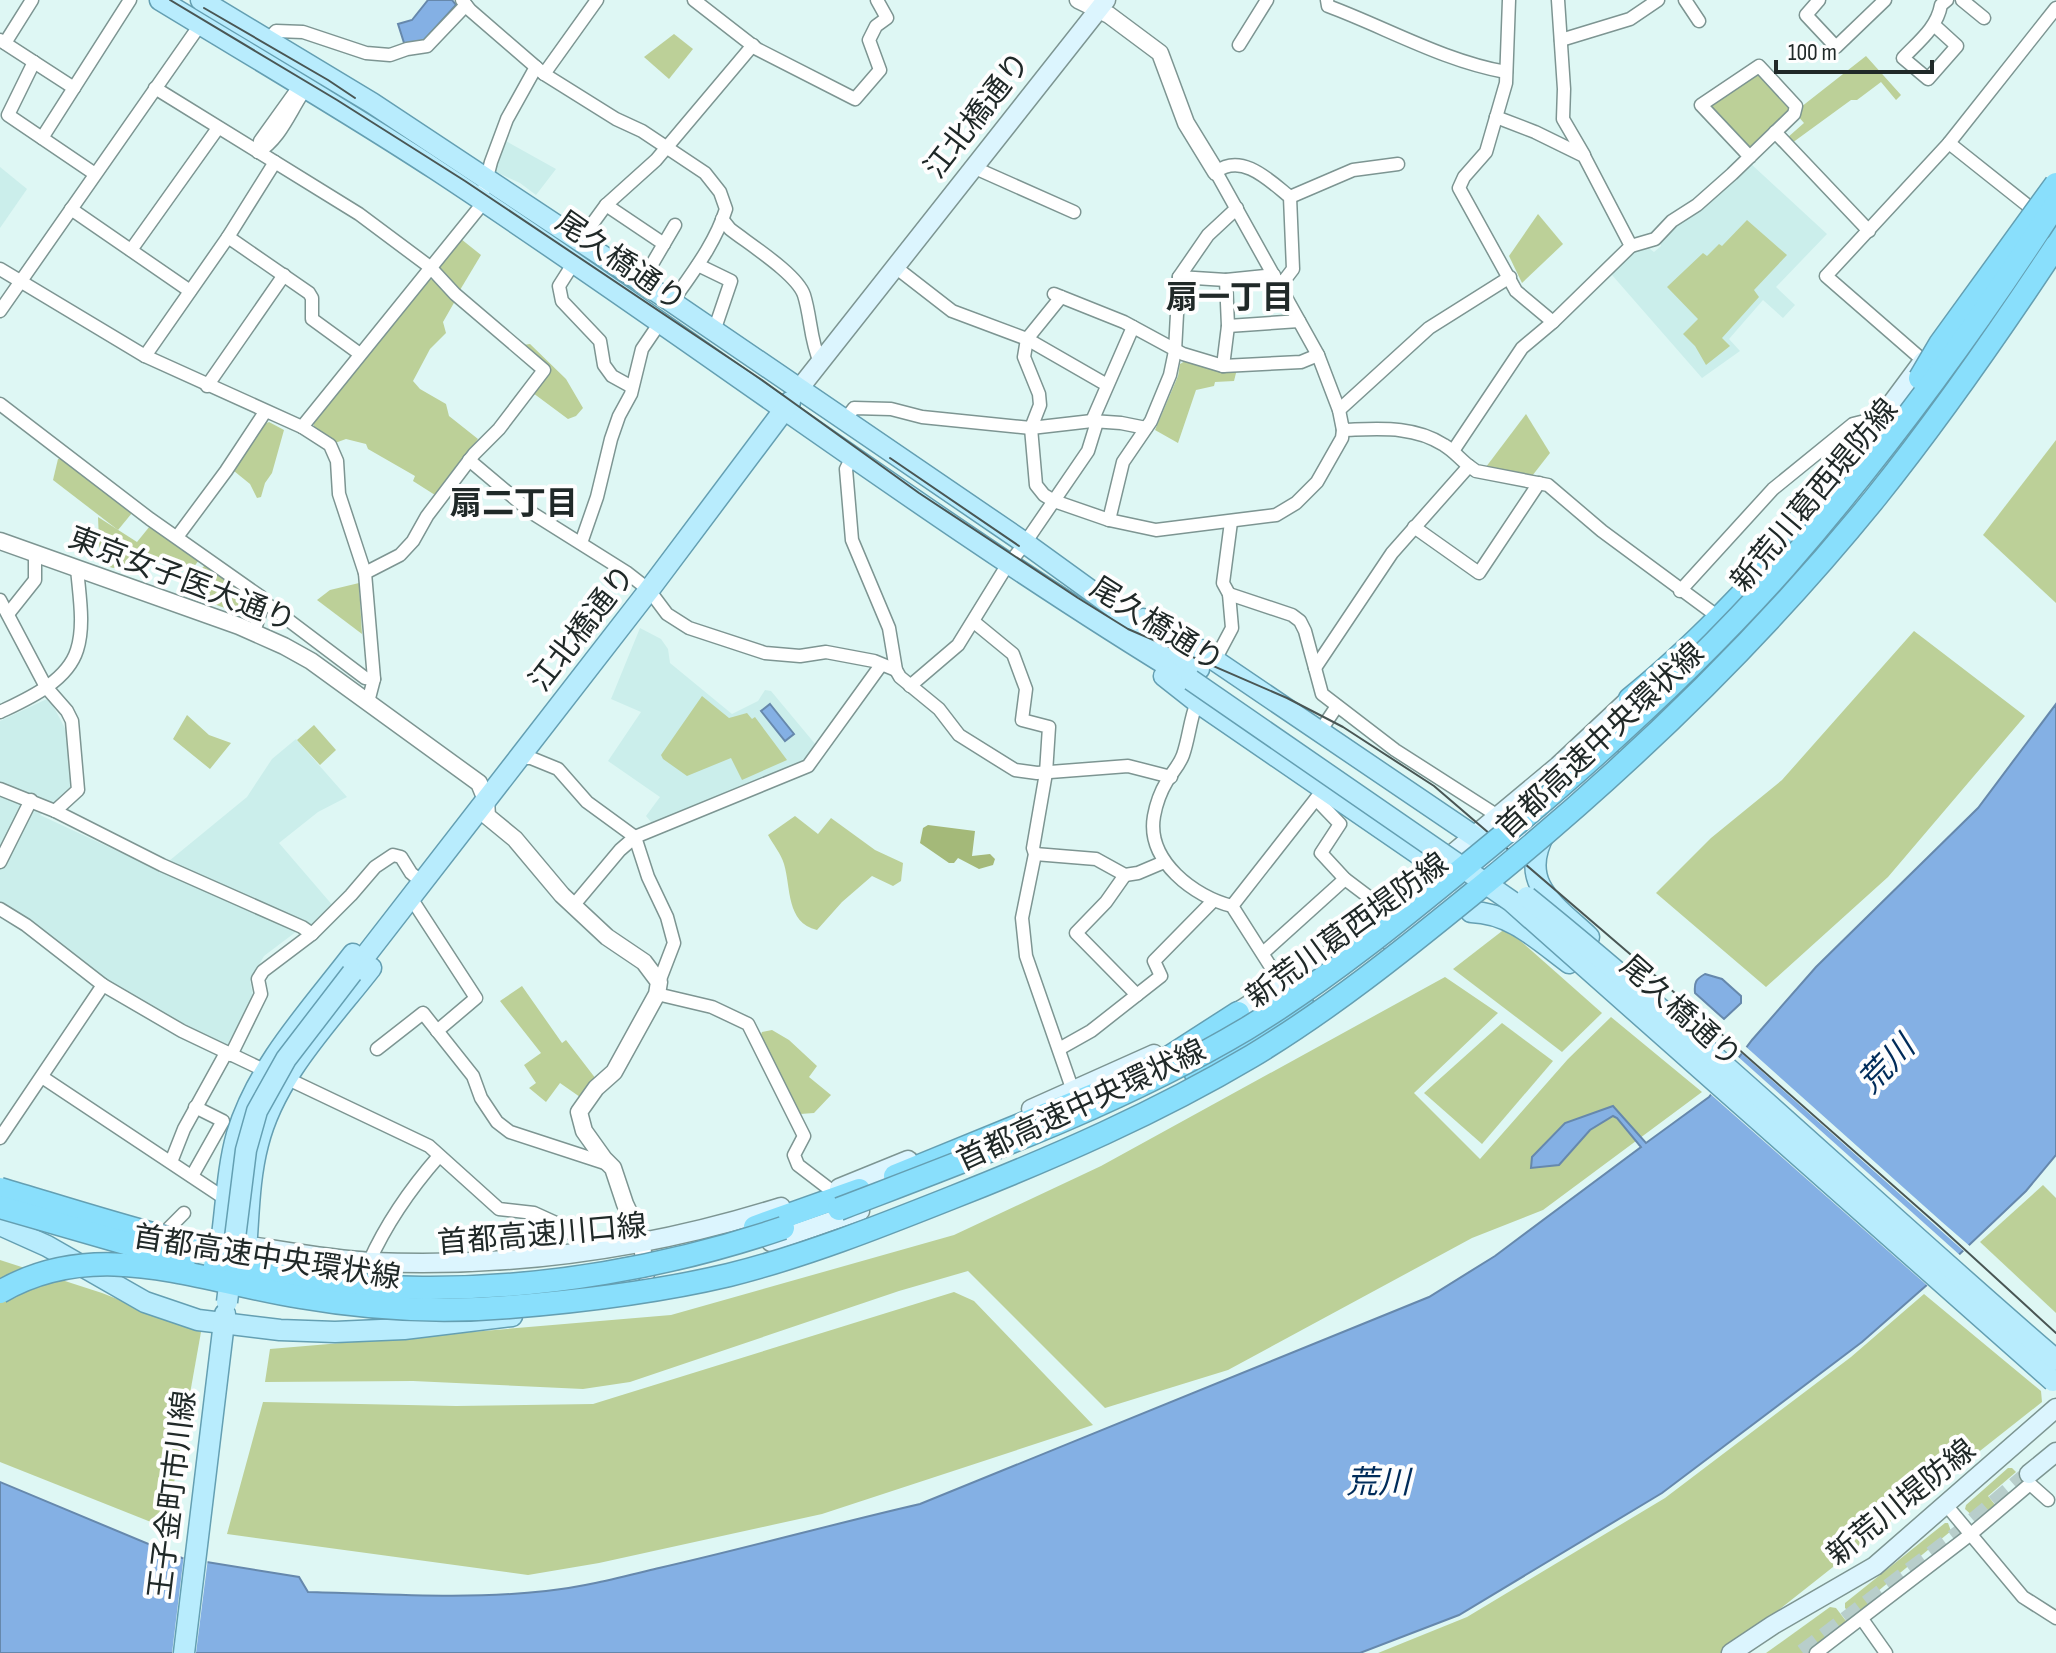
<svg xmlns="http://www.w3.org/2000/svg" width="2056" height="1653" viewBox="0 0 2056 1653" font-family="'Sofia Sans Condensed','Noto Sans JP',sans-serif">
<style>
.built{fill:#cbeeeb}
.green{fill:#bcd098}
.forest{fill:#a4b979}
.water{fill:#84b0e4;stroke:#6688ac;stroke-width:2}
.pier{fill:#def7f4}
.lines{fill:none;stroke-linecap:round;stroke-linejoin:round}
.secondary-tunnel{stroke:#b8cecb;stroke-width:18;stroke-dasharray:18 9;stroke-linecap:butt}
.minor-casing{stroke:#7d9592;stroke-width:15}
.tertiary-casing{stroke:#7d9592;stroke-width:19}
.secondary-casing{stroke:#7d9592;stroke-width:21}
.primary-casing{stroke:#649fb2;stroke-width:23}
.motorway-casing{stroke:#649fb2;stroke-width:25}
.minor{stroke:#fff;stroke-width:12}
.tertiary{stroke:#fff;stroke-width:16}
.secondary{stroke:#dcf5fe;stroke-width:18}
.primary{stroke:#b8ecfd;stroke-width:20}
.motorway{stroke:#89dffc;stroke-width:22}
.tram{stroke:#495654;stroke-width:2}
.primary-bridge-casing{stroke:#649fb2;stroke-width:23;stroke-linecap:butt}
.motorway-bridge-casing{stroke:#649fb2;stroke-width:25;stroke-linecap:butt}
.primary-bridge{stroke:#b8ecfd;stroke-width:20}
.motorway-bridge{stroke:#89dffc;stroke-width:22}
.labels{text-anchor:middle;stroke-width:8;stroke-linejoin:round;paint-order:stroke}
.street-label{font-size:30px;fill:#202928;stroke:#fefefe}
.neighbourhood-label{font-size:32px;font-weight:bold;fill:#202928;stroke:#fefefe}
.water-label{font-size:32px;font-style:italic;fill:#002c5a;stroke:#fefefe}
</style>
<rect width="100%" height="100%" fill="#def7f4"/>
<!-- built -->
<g class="built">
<polygon points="504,140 556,169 536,195 520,183 494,171"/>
<polygon points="1750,163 1827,234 1776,287 1795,305 1783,318 1763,300 1729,339 1740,351 1702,378 1612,275 1612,271 1631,252 1646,246 1654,252 1661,246 1660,238"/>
<polygon points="0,167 27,189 0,228"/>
<polygon points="640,628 661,639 668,649 670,663 732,714 758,701 765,690 771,691 816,745 806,760 652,823 646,816 660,797 608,761 641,712 611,699"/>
<polygon points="49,698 68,734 72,781 70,789 40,815 158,870 247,797 272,759 296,739 347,797 318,812 279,843 334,907 312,928 305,925 264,956 250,981 253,995 227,1047 223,1048 109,984 0,905 0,721"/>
</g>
<!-- green -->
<g class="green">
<polygon points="674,34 693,49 669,79 644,57"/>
<polygon points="1866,56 1901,95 1896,100 1881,82 1857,100 1851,100 1792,143 1787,138 1804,123 1797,115 1802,109 1801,107"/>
<polygon points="1756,71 1791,109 1751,149 1711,108 1711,103"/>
<polygon points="1538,214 1563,244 1522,283 1509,256"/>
<polygon points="1747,220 1787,255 1754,290 1759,297 1722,338 1730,346 1706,365 1695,346 1683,334 1698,319 1667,287 1703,253 1707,256 1719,244 1722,246"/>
<polygon points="461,239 481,255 460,290 440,269 440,266"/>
<polygon points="428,279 433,280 455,301 443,322 446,333 430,349 413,381 420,389 446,404 449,416 478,439 435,495 413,481 415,476 368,449 366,444 346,439 335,443 314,426 314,421"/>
<polygon points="530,344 566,379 583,408 576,416 568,419 533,393 551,369 523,345"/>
<polygon points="1185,361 1223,371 1237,369 1234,381 1215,382 1214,386 1196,390 1178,443 1155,430 1178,376 1180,364"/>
<polygon points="1526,414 1550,453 1532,476 1486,467"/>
<polygon points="269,422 284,430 272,473 265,483 261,497 257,498 250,484 234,471 264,424"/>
<polygon points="2056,440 2056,603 1983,535"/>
<polygon points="63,458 132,513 118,530 53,480 58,459"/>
<polygon points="98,517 137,542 150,526 199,560 190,572 164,560 159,561 142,555 128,563 127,566 113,568 100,564"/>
<polygon points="205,565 255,602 257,606 252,618 192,596 195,576"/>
<polygon points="359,583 362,634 317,600 330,590"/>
<polygon points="1914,631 2025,716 1888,877 1766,987 1656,893 1711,838 1782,780"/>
<polygon points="702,696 729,718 747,713 752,719 755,717 787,760 742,780 731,758 687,776 663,759 661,755"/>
<polygon points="187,715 209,735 231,743 210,769 173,739"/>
<polygon points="314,725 336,750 320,765 297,740"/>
<path d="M795,816L818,834L831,818L875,850L903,863L901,881L893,886L872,876L842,902L817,930C786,923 791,887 784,864C781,854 773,844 768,835Z"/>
<polygon points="1506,928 1602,1013 1562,1052 1453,969"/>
<polygon points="1445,977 1498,1013 1414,1093 1480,1159 1568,1059 1611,1017 1702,1092 1543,1210 1472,1238 1228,1370 1105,1408 968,1271 899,1291 630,1382 583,1389 413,1381 265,1382 270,1349 671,1315 954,1235 1101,1166"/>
<polygon points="522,986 562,1043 566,1040 596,1079 580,1097 560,1083 546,1102 529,1088 536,1083 524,1065 541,1053 500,1001"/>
<polygon points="1502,1023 1553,1061 1482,1144 1424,1093"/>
<polygon points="772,1030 789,1040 817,1066 809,1077 831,1095 814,1113 800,1114 760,1037 762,1032"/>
<polygon points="2043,1185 2056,1198 2056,1313 1980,1242"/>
<polygon points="0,1260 102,1293 201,1332 166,1528 0,1462"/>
<polygon points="954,1292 974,1301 1093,1425 822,1514 599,1563 528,1575 227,1534 263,1402 456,1406 593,1404"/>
<polygon points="1924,1294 2041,1391 2042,1402 1724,1653 1378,1653 1467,1617 1665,1498 1851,1357"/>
<polygon points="2008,1468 2012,1468 2016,1472 1988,1496 1996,1506 1978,1521 1965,1509 1966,1505"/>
<polygon points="1945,1523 1948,1523 1951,1531 1872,1596 1876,1602 1855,1618 1845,1608 1845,1603"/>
<polygon points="1830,1607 1836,1608 1846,1621 1845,1625 1807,1653 1766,1653"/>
</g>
<!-- forest -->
<polygon class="forest" points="928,825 975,831 972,856 990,854 995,859 993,865 979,869 958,858 954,863 949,863 920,843 923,828"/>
<!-- water -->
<g class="water">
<polygon points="428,0 452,0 456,5 424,40 405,46 398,24 412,20"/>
<polygon points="770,704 794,734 785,741 761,711"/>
<path d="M2056,704V1155L2026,1191L1928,1284L1862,1342L1662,1493L1459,1615L1360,1653H0V1482L182,1558L299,1577L308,1592C387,1594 467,1600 546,1591C584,1587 622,1577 659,1568C747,1548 833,1524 920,1504L1429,1297L1495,1256L1641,1147L1617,1118L1613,1116L1590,1130L1559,1165L1531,1168L1532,1157L1565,1123L1613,1106L1646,1143L1709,1097L1752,1040L1816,967L1978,808Z"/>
<path d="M1705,974L1722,979L1741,996V1003L1724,1019L1695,993C1694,982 1696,979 1705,974Z"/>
</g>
<!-- pier -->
<g class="pier">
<polygon points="1744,1045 1942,1222 1972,1248 1966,1253 1739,1051"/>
<polygon points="1736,1055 1962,1257 1930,1288 1708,1092"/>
<polygon points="184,1554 208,1558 196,1653 172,1653"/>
</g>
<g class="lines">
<!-- secondary-tunnel -->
<polyline class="secondary-tunnel" points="1803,1653 1958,1535 2029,1474"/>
<!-- minor casing -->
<g class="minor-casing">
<g id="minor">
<path d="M462,0L470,10L544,74L616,119L642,131L705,173L720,192L726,209C715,244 692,273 672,302"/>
<polyline points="694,0 757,49 855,99 880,70 869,40 876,26 887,18 877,0"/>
<path d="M1327,0L1328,6C1387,28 1444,61 1506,72"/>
<polyline points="1509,0 1506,83 1486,152 1464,177 1459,188 1516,291 1553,322"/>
<polyline points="1558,0 1564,89 1563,119 1584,155"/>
<polyline points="1685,0 1699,21"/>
<polyline points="1819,0 1806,15 1836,47 1885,0"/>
<polyline points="1962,0 1984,18"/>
<path d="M1934,25L1957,46L1928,79L1903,58C1918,42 1937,28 1941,5L1947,0"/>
<polyline points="0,40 74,88"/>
<polyline points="268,40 276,31 303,32 366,53 390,55 407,49 427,46 466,5"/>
<polyline points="1561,40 1630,19 1658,0"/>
<polyline points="5,43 32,0"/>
<polyline points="1239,45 1267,0"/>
<polyline points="34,62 8,115 95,174"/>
<polyline points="544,74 597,0"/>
<polyline points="155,88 359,214 430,267 455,294 544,370 499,429 474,454 427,516 413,541 400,555 365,573"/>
<polyline points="1775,132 1869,231"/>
<polyline points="42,138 130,0"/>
<polyline points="1949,143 2032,209"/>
<path d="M258,152C279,140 289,114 302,94V87"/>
<polyline points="258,152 260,141 298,88"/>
<polyline points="975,168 1074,212"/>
<polyline points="1290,197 1353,170 1398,164"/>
<polyline points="606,205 664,244"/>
<polyline points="71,209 190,291"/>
<path d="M722,219L730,229C749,244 797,274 804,295C811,317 810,340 820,362"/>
<polyline points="228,237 309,293 312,298 312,319 360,354"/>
<polyline points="579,242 606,205 656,160 753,45"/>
<polyline points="1631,246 1655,239 1672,221 1697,205 1732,174 1794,114 1796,106 1759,66 1701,105 1750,157"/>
<polyline points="131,250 218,128"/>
<polyline points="573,264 559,286 562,301 600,341 604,365 612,376 632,387"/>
<polyline points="698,265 731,281 714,331"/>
<polyline points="894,266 952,311 1027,339 1107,385"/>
<polyline points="0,269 145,356 302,427 479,208 491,162 507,119 536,67"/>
<polyline points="1179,277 1226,280 1274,275"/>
<polyline points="641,283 675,225"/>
<path d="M1280,286L1293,269L1290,197C1270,181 1242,152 1216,172L1318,355L1339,410L1343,430C1378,429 1413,425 1444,445C1454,451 1460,459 1469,466"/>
<polyline points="1054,294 1124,322 1183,354 1223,366 1301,362 1318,355"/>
<polyline points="1061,297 1027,339 1024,357 1039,394 1040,405 1031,428 1036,485 1044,495 1054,501 1109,520 1156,530 1276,515 1296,503 1317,482 1342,438 1343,430"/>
<polyline points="0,311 202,22"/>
<polyline points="1228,326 1299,321"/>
<polyline points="145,356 228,237 275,162"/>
<polyline points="1926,363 1826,276 1949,143 2056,8"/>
<polyline points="1223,366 1228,326 1226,280"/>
<polyline points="207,386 284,275"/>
<polyline points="0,404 150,519 261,597 263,604 254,632"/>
<polyline points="1339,410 1429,328 1510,277"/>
<polyline points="845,420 854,408 891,409 922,417 1031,428 1092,421 1121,423 1146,428"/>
<polyline points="1092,421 1133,327"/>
<polyline points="302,427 330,445 337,461 339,494 365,573 374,679 368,702"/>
<polyline points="1453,451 1522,348 1553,322 1631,246 1584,156 1535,132 1496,117"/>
<polyline points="852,457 846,469 852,540 889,628 896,670 900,677 939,709 959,735 1015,770 1037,773 1128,766 1171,777"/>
<polyline points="469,460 532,513 626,572 649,590 667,614 689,628 765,653 800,656 826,652 874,661 896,670"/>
<polyline points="1109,520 1123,462 1151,421 1170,375 1175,351 1179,277 1208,235 1237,208"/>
<polyline points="1414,527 1479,573 1539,483"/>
<polyline points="177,537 226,471 265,412"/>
<polyline points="581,543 597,497 611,439 619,416 631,394 642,349 659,324"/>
<polyline points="1680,591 1773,489 1853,424 1865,421 1877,423"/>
<polyline points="1229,594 1292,615 1300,621 1305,631 1322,694 1395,750 1498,816"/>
<polyline points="0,600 46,687 67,711 72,721 78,790 55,811"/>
<polyline points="263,601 365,678 374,679"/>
<polyline points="8,614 35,580 35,553"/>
<polyline points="974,622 1013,654 1026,689 1022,720 1049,727 1046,773 1033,848 1035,854 1022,918 1026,956 1073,1091"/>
<polyline points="1215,660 1232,628 1229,594 1223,583 1231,522"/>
<polyline points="1315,668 1392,553 1469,466 1476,471 1548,485 1602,531 1713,613"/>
<polyline points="910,686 958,645 1003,572 1025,543 1088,451 1097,422"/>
<path d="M1197,702C1190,719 1189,738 1183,755C1179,766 1172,772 1167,781C1161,791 1156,805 1154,816C1146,861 1195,897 1232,906L1281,983"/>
<path d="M0,712C27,699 67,682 77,650C85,625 79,594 77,568"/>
<polyline points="1319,733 1337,706"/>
<polyline points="518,758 531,758 558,769 587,802 635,837 648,877 667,917 674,943 659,982"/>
<polyline points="0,789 55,811 162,865 302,927 312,934"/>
<polyline points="1316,799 1340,824 1321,853 1345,879 1386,910"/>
<polyline points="1035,854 1096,859 1125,875 1138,873 1164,862"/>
<polyline points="0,862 31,800"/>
<polyline points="1125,875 1106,902 1076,933 1137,995"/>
<polyline points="411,898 476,998 437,1031"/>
<polyline points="573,906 620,850 635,837 808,766 881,665"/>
<polyline points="1232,906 1319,795"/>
<polyline points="0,909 26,925 103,985 0,1138"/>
<polyline points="1263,953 1345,879"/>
<polyline points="103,985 182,1031 266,1071"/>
<polyline points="657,994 712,1007 748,1024 804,1136 794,1155 798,1165 832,1191"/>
<polyline points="377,1049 423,1013 473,1076 481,1098 497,1122 510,1132 608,1164"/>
<polyline points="1059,1049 1091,1031 1161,976 1154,961 1213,901"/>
<polyline points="231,1055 261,994 258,979 263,971 312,934 351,895 375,867 393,855 401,857 411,873 423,883"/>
<polyline points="42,1077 227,1200"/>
<polyline points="286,1078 429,1146 499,1209 534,1213 556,1223 584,1242 589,1252"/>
<polyline points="171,1162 184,1129 226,1053"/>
<polyline points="192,1176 223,1121 195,1107"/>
<polyline points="169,1228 184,1213"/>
<path d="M369,1262C387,1222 410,1189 439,1156"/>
<polyline points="1947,1506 2023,1597 2056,1618"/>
<polyline points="1862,1619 1886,1653"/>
<polyline points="1816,1653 1971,1534 2030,1484 2048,1500"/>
</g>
</g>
<!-- tertiary casing -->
<g class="tertiary-casing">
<g id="tertiary">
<polyline points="1078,0 1109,15 1160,53 1186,123 1216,172"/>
<polyline points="0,541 239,626 284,646 311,661 479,783 486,800 487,816 515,839 562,895 607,937 644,962 659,982 657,994 614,1072 596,1088 579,1112 584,1131 604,1159 613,1168 625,1204 641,1238 646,1274"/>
</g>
</g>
<!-- secondary casing -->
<g class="secondary-casing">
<g id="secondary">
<polyline points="799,389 1106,0"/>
<polyline points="1789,529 1877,423 1923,361"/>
<polyline points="1390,941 1528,830 1610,757"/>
<polyline points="1228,1018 1343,945 1558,766 1638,691"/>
<polyline points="1031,1109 1154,1054"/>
<polyline points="839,1188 908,1160"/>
<polyline points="771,1242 860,1211"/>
<path d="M257,1247C295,1253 334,1260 372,1262C511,1268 648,1249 781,1207"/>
<polyline points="2029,1474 2056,1452"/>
<polyline points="1731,1653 1773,1625 1875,1566 2056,1408"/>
</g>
</g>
<!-- primary casing -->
<g class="primary-casing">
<g id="primary">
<path d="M160,0C252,56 345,110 435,169C689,336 931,522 1191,680"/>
<polyline points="201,0 372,103 672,302 1025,543 1199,669"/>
<polyline points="1143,619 1173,632 1499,853"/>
<polyline points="1164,676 1197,702 1462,884"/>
<path d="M1545,833C1517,883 1555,905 1589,937"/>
<path d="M1471,912C1511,913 1538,940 1569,963"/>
<polyline points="352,973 649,590 790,402"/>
<polyline points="0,1225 47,1246 145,1302 198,1320 280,1330 335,1332 404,1329 512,1316"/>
<path d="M219,1256C226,1216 226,1173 237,1134C258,1065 310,1010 353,954"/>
<path d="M245,1261C249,1222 248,1182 258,1144C275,1076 329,1022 371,968"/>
<polyline points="184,1653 225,1314"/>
</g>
</g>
<!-- motorway casing -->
<g class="motorway-casing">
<g id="motorway">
<polyline points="2034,260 2056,228"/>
<path d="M1630,699C1697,645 1754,582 1812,519"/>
<polyline points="1660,711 1754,619"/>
<polyline points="1196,1074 1259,1037 1302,1004"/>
<polyline points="895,1176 1113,1087 1168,1058 1238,1013"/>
<polyline points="755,1227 859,1190"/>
</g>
</g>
<!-- minor -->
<use href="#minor" class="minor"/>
<!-- tertiary -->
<use href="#tertiary" class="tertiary"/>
<!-- secondary -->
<use href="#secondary" class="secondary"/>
<!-- primary -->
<use href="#primary" class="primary"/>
<!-- motorway -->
<use href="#motorway" class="motorway"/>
<!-- tram -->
<g class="tram">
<polyline points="170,0 337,100 465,181 762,380 919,493 1078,598 1128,629 1287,698 1343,727 1434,786 1651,972 1939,1226 2056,1333"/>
<polyline points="204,8 328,80 355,98"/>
<polyline points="890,458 1019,546"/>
</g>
<!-- primary-bridge casing -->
<g class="primary-bridge-casing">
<g id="primary-bridge">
<polyline points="1191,680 1511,901 2053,1381"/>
<path d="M1527,897C1709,1044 1878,1207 2056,1360"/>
<polyline points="227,1302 246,1150 257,1111 286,1059 352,973"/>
</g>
</g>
<!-- motorway-bridge casing -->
<g class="motorway-bridge-casing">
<g id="motorway-bridge">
<polyline points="1920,378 1940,344 2056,184"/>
<path d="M0,1189C91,1216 183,1247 277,1261"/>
<polyline points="0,1207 184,1260"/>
<path d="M839,1209C977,1156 1118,1105 1246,1029C1327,980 1400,920 1473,860C1583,770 1690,674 1785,567C1884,453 1974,331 2056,204"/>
<path d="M215,1266C284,1276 352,1287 422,1288C543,1289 668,1267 783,1228"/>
<path d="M0,1292C97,1235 199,1281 300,1297C369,1309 439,1313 509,1307C583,1301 657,1292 729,1275C805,1256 878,1227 951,1198C1055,1157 1156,1113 1252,1056C1330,1009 1401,952 1471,895C1619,776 1756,645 1876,497C1941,416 1999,332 2056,246"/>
</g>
</g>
<!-- primary-bridge -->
<use href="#primary-bridge" class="primary-bridge"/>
<!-- motorway-bridge -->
<use href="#motorway-bridge" class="motorway-bridge"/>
</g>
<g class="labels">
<!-- street labels -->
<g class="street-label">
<text transform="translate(977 115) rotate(-52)" y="10">江北橋通り</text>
<text transform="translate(621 261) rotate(35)" y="10">尾久橋通り</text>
<text transform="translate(1814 495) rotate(-50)" y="10">新荒川葛西堤防線</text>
<text transform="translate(182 579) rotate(21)" y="10">東京女子医大通り</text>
<text transform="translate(1157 624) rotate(32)" y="10">尾久橋通り</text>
<text transform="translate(582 628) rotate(-52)" y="10">江北橋通り</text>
<text transform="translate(1600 740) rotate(-43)" y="10">首都高速中央環状線</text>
<text transform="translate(1347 930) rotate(-36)" y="10">新荒川葛西堤防線</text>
<text transform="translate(1681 1011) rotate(42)" y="10">尾久橋通り</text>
<text transform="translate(1081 1105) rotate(-25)" y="10">首都高速中央環状線</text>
<text transform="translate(542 1234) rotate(-5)" y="10">首都高速川口線</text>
<text transform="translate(267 1257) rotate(9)" y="10">首都高速中央環状線</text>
<text transform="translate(172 1495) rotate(-83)" y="10">王子金町市川線</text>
<text transform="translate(1901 1502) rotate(-39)" y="10">新荒川堤防線</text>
</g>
<!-- neighbourhood labels -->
<g class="neighbourhood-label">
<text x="1230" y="308">扇一丁目</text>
<text x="514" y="514">扇二丁目</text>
</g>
<!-- water labels -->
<g class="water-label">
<text transform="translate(1886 1064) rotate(-46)" y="11">荒川</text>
<text x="1378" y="1493">荒川</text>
</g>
</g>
<!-- scale -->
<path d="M1776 60v12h156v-12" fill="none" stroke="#202928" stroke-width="4"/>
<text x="1788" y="60" font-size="24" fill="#202928" stroke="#fefefe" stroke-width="6" paint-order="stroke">100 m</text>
</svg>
